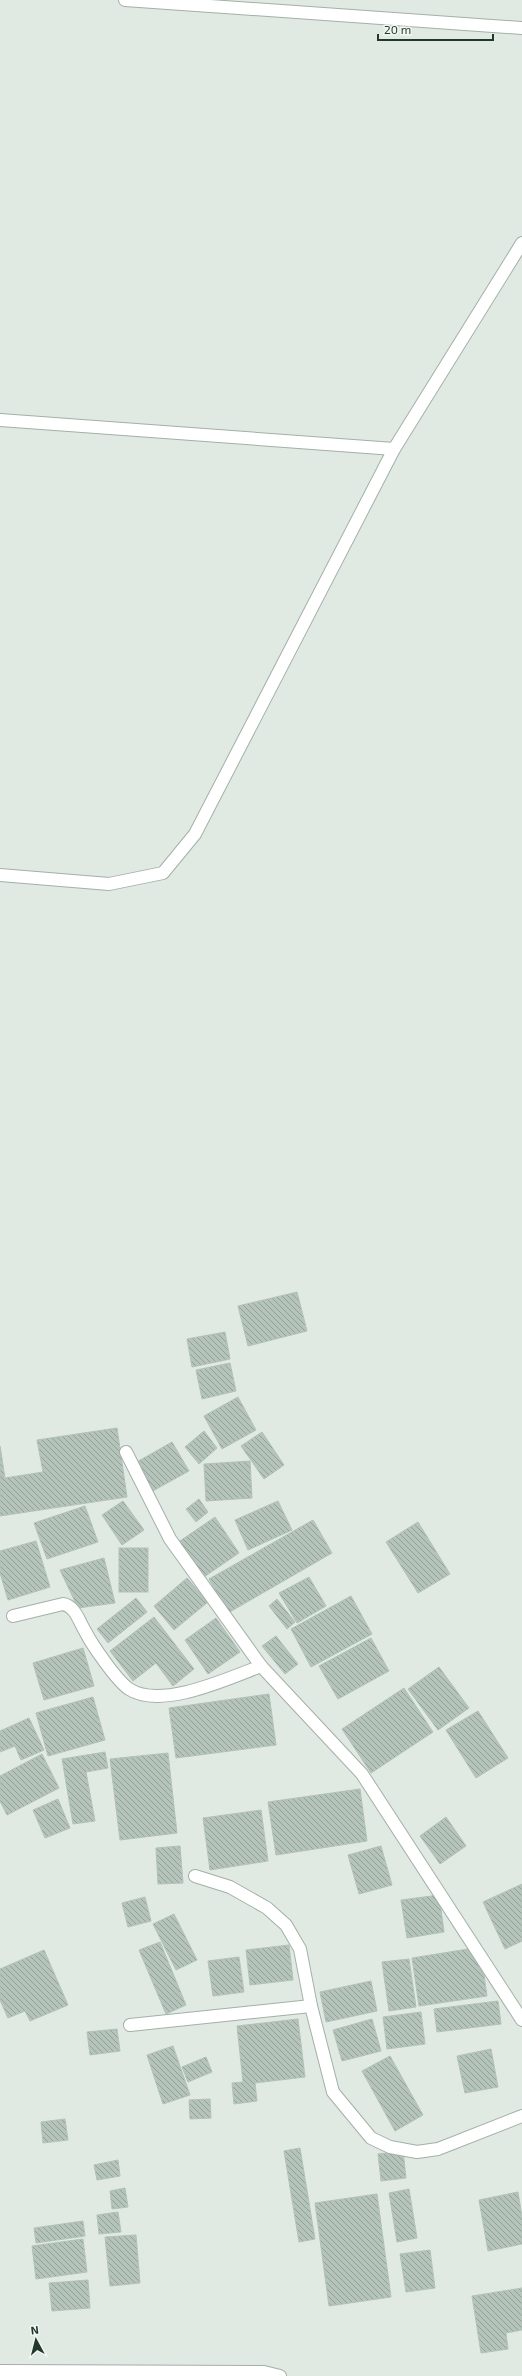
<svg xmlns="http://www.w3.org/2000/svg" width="522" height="2376" viewBox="0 0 522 2376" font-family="'Exo 2',sans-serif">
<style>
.building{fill:url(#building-back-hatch);stroke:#b3c2b8}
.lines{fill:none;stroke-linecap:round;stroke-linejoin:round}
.street-casing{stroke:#a3b0a8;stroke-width:14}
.street{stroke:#fff;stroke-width:12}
</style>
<defs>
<pattern id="building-back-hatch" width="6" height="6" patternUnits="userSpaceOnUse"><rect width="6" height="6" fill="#b5c4bb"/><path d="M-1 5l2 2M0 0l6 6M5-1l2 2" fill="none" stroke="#93a098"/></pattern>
</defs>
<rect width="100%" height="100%" fill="#e0e9e2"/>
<!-- building -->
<g class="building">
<polygon points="297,1292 307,1331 248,1346 238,1306"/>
<polygon points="225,1332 230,1359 192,1367 187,1339"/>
<polygon points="230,1363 236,1391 202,1399 196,1370"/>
<polygon points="238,1397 256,1430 222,1449 204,1416"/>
<polygon points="117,1428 127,1497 0,1516 0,1446 5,1478 43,1472 37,1440"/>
<polygon points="204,1431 217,1448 199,1464 185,1447"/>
<polygon points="262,1432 284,1465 264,1479 241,1446"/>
<polygon points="172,1442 189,1471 151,1492 135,1463"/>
<polygon points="250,1461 252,1498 206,1501 204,1464"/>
<polygon points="199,1499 208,1512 196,1522 186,1509"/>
<polygon points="123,1501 144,1530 122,1545 102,1515"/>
<polygon points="278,1501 292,1530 248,1550 235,1520"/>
<polygon points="85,1506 98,1542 47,1559 34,1523"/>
<polygon points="215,1517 239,1553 201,1579 177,1543"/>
<polygon points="313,1520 332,1553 228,1613 209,1579"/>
<polygon points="418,1522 450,1574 418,1593 386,1542"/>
<polygon points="36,1541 50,1587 8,1600 0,1573 0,1551"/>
<rect x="119" y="1548" width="29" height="44"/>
<polygon points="104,1558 115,1603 78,1608 60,1570"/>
<polygon points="309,1577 326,1606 297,1623 279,1593"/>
<polygon points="187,1578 208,1602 174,1630 154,1606"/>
<polygon points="351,1596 372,1634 311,1667 291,1629"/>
<polygon points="136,1598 147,1612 108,1643 97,1629"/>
<polygon points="277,1599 295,1622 287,1629 269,1606"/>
<polygon points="154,1617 194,1669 173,1686 156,1663 133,1681 110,1651"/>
<polygon points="216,1618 240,1652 208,1674 185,1640"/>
<polygon points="276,1636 298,1664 285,1674 262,1646"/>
<polygon points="371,1638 389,1671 338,1699 319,1666"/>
<polygon points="83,1648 94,1686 44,1700 33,1663"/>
<polygon points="439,1667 469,1708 438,1730 408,1689"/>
<polygon points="404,1688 433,1732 371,1773 342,1729"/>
<polygon points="269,1694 276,1745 176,1758 169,1708"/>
<polygon points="93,1697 105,1740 48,1756 36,1713"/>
<polygon points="478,1711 508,1758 476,1778 446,1730"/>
<polygon points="29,1718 44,1750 21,1760 15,1746 0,1752 0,1731"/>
<polygon points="105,1752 108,1768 86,1772 95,1821 73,1824 62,1759"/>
<polygon points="168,1753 177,1833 120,1840 110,1759"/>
<polygon points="42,1754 59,1788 7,1815 0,1801 0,1776"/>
<polygon points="360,1789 367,1841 276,1855 268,1802"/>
<polygon points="58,1799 70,1828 45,1838 33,1810"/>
<polygon points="261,1810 268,1861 210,1870 203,1818"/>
<polygon points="446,1817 466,1846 440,1864 420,1836"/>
<polygon points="180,1846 183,1883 158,1884 156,1848"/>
<polygon points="381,1846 392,1885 359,1894 348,1855"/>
<polygon points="522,1884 522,1941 505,1949 483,1902"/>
<polygon points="439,1895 444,1932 407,1938 401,1900"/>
<polygon points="145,1897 151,1921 128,1927 122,1903"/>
<polygon points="174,1914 197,1960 176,1970 153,1924"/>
<polygon points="160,1942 186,2005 166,2014 139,1950"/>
<polygon points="289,1945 293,1980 250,1985 246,1950"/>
<polygon points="468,1949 484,1975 487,1996 419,2006 412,1958"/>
<polygon points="44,1950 68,2005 30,2021 25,2011 8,2018 0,2000 0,1969"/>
<polygon points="239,1957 244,1992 213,1996 208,1961"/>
<polygon points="409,1959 416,2007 389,2011 382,1962"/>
<polygon points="371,1981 377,2011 326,2022 320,1992"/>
<polygon points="498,2001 501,2024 437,2032 434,2009"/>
<polygon points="421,2012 425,2044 387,2049 383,2017"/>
<polygon points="298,2019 305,2077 255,2083 257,2101 234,2104 232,2083 243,2082 237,2026"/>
<polygon points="372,2019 381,2051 342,2061 333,2030"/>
<polygon points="117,2029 120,2051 90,2055 87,2032"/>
<polygon points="173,2046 190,2095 163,2104 147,2055"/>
<polygon points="491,2049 498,2087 465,2093 457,2056"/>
<polygon points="390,2056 423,2115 395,2131 362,2071"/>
<polygon points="206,2057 212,2072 188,2082 182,2067"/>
<polygon points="210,2099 211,2118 190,2119 189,2100"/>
<polygon points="65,2119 68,2140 43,2143 41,2122"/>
<polygon points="300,2148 315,2239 299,2242 284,2151"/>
<polygon points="403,2151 406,2178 381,2181 378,2154"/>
<polygon points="118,2160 120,2176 97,2180 94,2165"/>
<polygon points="125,2188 128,2207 112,2209 110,2191"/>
<polygon points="409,2189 417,2238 397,2242 389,2193"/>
<polygon points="518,2192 522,2217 522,2244 488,2251 479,2200"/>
<polygon points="377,2194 391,2297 329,2306 315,2203"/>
<polygon points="118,2212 121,2232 99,2234 97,2215"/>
<polygon points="83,2221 85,2236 36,2243 34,2228"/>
<polygon points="136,2235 140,2283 110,2286 105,2237"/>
<polygon points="83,2239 87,2272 36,2279 32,2246"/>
<polygon points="430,2250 435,2288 406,2292 400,2254"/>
<polygon points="88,2280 90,2308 52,2311 49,2283"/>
<polygon points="522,2288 522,2330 506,2333 508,2349 481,2353 472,2296"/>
</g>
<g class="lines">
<!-- street casing -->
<g class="street-casing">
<g id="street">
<polyline points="125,0 522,28"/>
<polyline points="0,420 394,449"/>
<polyline points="0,875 109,884 163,873 195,834 394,449 522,243"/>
<polyline points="126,1452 170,1539 261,1666 362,1774 522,2020"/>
<path d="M13,1616L63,1604C75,1606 79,1621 85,1631C92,1645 117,1681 129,1689C161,1710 229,1678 261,1666"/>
<polyline points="195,1876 230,1887 267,1908 286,1925 300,1949 311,2006 333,2092 371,2138 390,2147 417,2152 438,2149 522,2116"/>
<polyline points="130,2025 311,2006"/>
<polyline points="0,2371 264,2372 280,2376"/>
</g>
</g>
<!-- street -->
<use href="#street" class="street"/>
</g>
<!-- north arrow -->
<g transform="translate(36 2340) rotate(353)" stroke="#f0f6f1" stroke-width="3" paint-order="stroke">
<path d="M0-3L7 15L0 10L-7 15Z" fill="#22382c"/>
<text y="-6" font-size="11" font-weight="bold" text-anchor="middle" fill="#22382c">N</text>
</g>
<!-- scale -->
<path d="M378 34v6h115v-6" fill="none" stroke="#22382c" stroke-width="2"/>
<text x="384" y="34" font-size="12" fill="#22382c" stroke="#f0f6f1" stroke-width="3" paint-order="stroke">20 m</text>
</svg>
